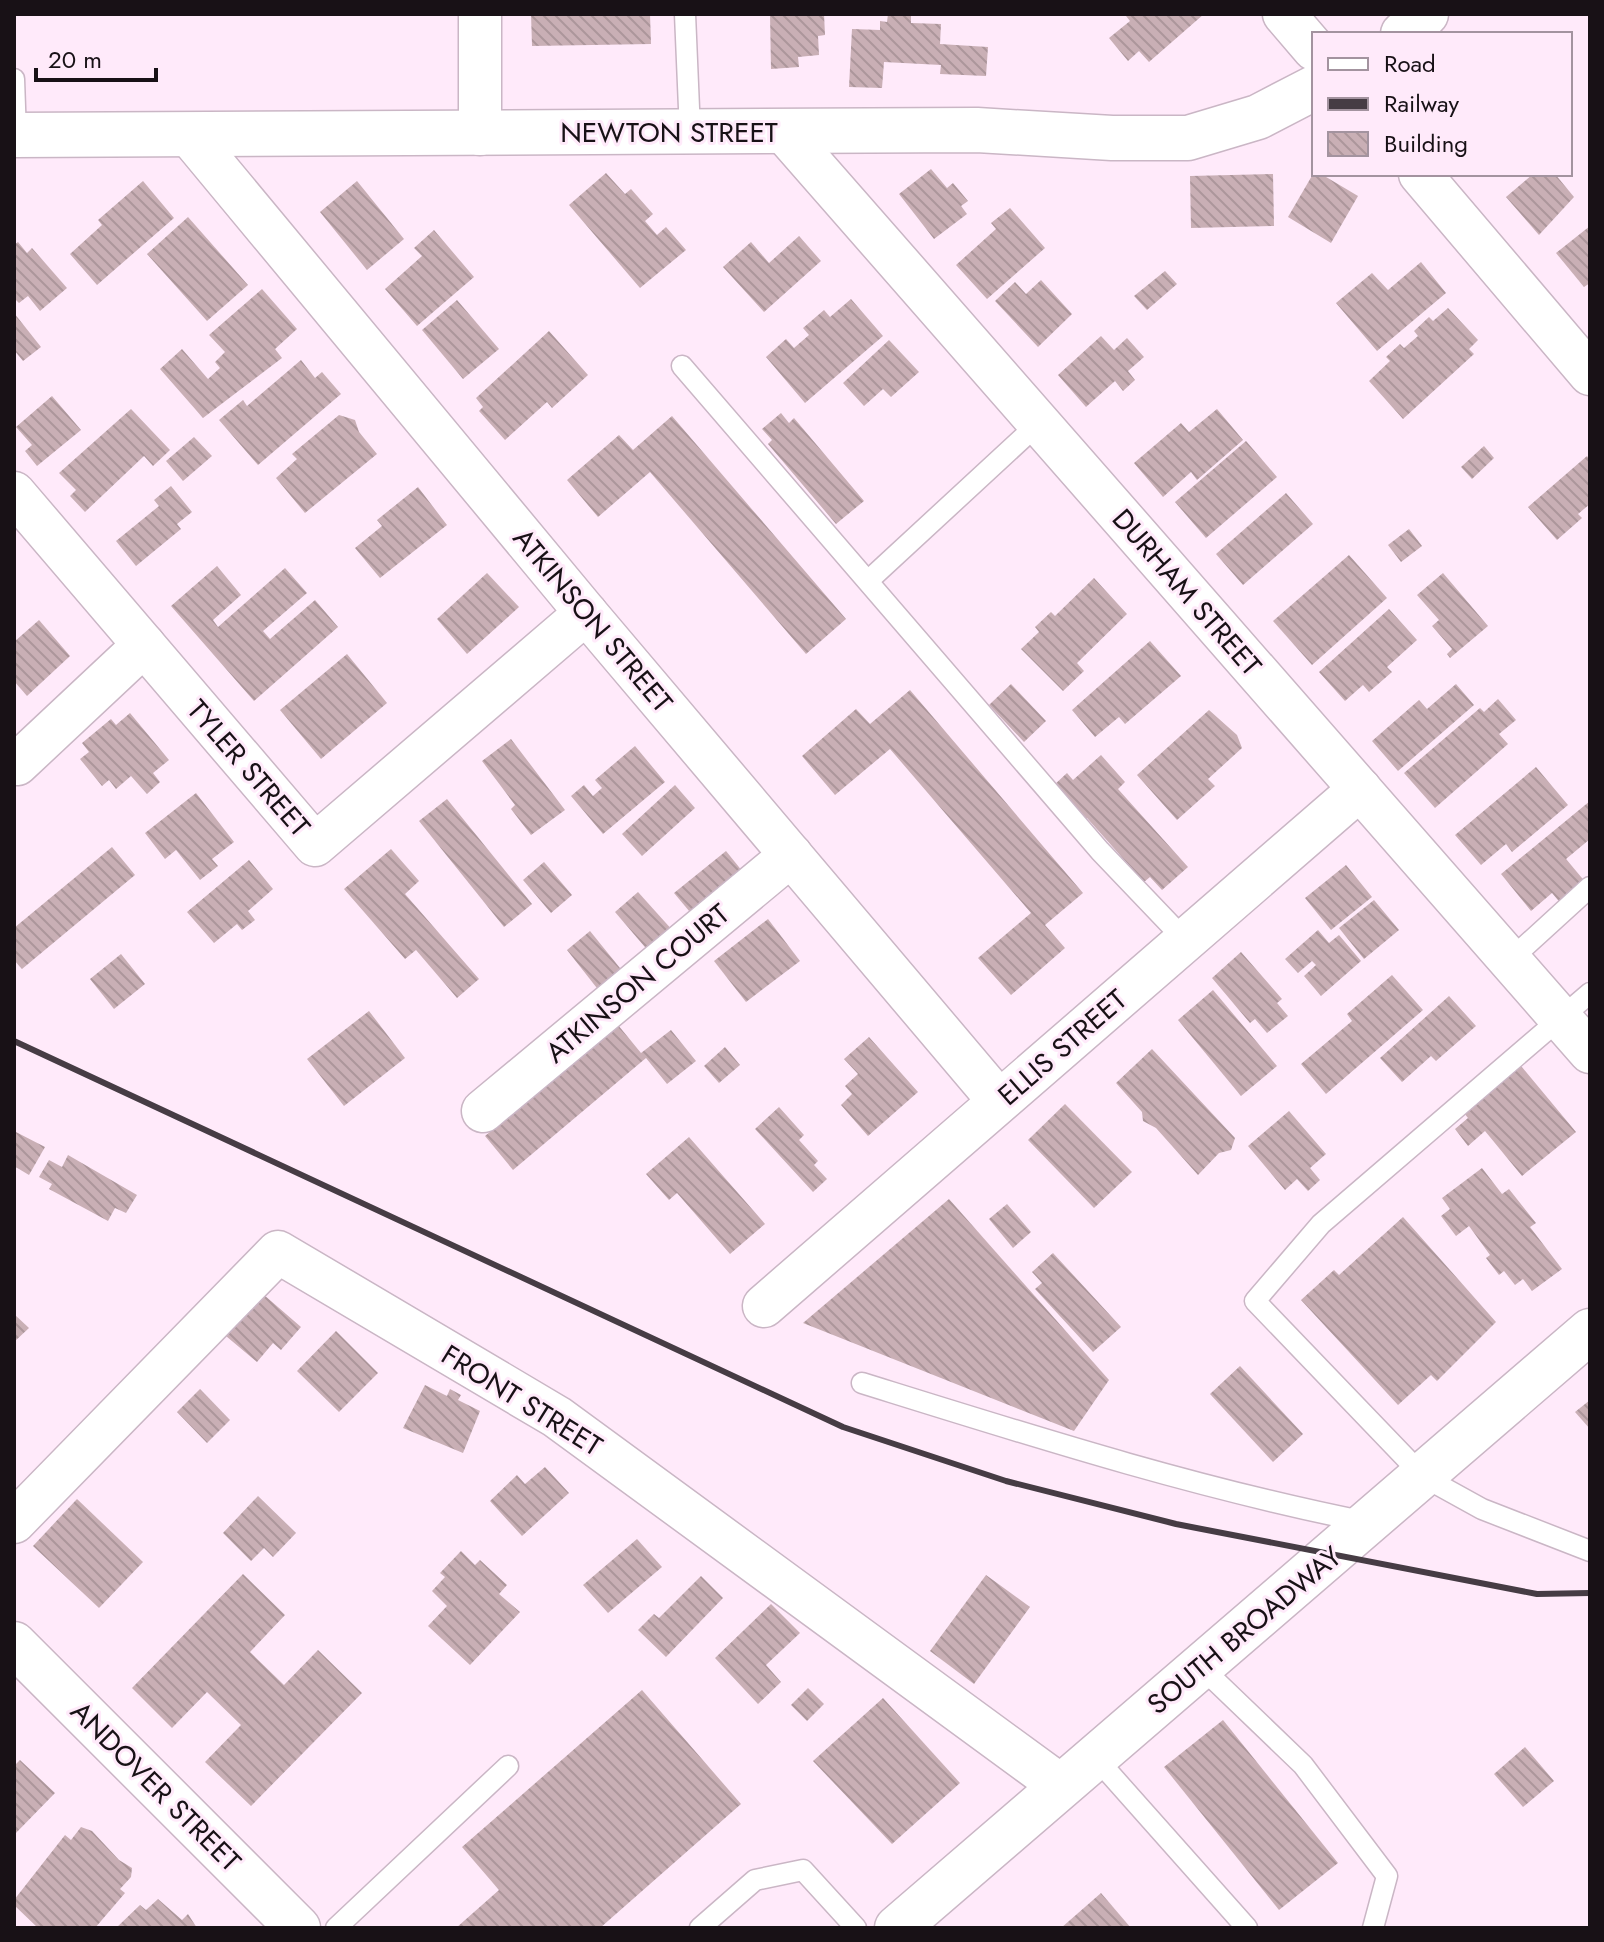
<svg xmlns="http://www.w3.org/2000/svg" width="1604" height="1942" viewBox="0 0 1604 1942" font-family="Jost,sans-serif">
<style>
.building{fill:url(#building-back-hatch)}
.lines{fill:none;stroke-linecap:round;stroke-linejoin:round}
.lane-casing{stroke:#cab6c5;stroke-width:23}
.street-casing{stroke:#cab6c5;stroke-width:45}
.secondary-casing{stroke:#cab6c5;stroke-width:47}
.primary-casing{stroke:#cab6c5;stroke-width:47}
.lane{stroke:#fff;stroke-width:20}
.street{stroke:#fff;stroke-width:42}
.secondary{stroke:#fff;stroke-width:44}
.primary{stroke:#fff;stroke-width:44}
.rail{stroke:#463c44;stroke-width:6}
.labels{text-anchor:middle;stroke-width:6;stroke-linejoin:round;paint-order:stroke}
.street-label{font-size:28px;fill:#181116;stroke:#ffeafa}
</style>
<defs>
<pattern id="building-back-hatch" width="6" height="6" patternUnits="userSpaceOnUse" patternTransform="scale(2)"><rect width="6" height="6" fill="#c9afb5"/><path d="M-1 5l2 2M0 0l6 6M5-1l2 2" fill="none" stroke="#ac969b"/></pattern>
</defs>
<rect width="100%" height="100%" fill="#ffeafa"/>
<!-- building -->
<g class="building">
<polygon points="531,14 650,14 651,44 532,46"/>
<polygon points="770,14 824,14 825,35 818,36 819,55 798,57 799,67 771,69"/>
<polygon points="888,14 911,14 911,23 941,24 940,44 988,47 986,76 940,74 941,65 884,62 882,88 849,87 852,29 880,30 880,21 887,22"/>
<polygon points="1129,14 1204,14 1149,62 1139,51 1128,61 1109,38 1130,21 1126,16"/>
<polygon points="931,169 947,188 953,183 968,201 961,206 967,214 934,239 899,194"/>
<polygon points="606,173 625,194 631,189 653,214 645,221 657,235 666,227 686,250 640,288 569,205"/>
<polygon points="1273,174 1274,226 1191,228 1190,176"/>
<polygon points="1313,174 1321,174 1358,196 1331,243 1288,217"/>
<polygon points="1533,174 1555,174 1574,197 1539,235 1506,197"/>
<polygon points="143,181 174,218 97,285 70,254 102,225 98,220"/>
<polygon points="357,181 404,239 367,270 320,212"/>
<polygon points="1010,208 1045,248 987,299 956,265 996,229 991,223"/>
<polygon points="188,217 248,285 207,321 147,254"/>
<polygon points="1590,226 1590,283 1584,287 1556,253"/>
<polygon points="434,230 474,277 417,326 385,289 422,256 414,248"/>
<polygon points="799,236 821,261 764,312 723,267 751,242 769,263"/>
<polygon points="18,242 27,253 32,248 67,288 40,311 28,296 19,303 14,298 14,245"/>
<polygon points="1421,262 1446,293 1377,351 1336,303 1372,273 1388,290"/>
<polygon points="1165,271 1177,284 1147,310 1134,296"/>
<polygon points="1041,280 1072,314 1038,347 995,301 1015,282 1026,294"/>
<polygon points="262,289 297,329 275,349 282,358 203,418 160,369 182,349 208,379 220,368 215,362 225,352 209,335"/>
<polygon points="851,299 883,336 805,403 766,357 786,339 794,348 809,335 803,328 824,310 830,317"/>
<polygon points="457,300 499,349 463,379 422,330"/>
<polygon points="1448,308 1478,340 1469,349 1474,354 1403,419 1369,381 1390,361 1386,357 1400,344 1404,348 1418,336 1414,331 1429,317 1433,321"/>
<polygon points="14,313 41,347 23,361 14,350"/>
<polygon points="549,331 588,375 552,408 547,402 505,440 479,411 483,407 476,398"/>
<polygon points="1101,336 1114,350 1127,338 1144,357 1128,371 1135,380 1123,391 1115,381 1086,407 1058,375"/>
<polygon points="889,340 919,372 891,397 883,389 864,406 843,383"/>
<polygon points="301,360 315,378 322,372 341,394 258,465 219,420 243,400 247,406"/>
<polygon points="52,396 81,430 37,466 25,451 32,445 16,427"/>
<polygon points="131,409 170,450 153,466 144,456 85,512 70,496 76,490 59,473"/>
<polygon points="1217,409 1243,440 1197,480 1191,472 1163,497 1134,463 1181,423 1189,432"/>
<polygon points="781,413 789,423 794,418 864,501 836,524 768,444 772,440 762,429"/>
<polygon points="339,415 355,420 359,432 377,454 305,513 276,478 297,459 292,454"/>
<polygon points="672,416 846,619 806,654 650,472 598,517 567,480 619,435 633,450"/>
<polygon points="194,437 212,456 183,481 166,461"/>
<polygon points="1246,441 1277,477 1206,538 1175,502"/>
<polygon points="1484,446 1494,458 1472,479 1461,467"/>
<polygon points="1587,456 1590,460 1590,504 1578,514 1582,518 1557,540 1528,507"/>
<polygon points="171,486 192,512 177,524 181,529 136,566 116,541 159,506 154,500"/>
<polygon points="418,487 447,525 380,578 355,548 382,526 377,520"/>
<polygon points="1286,493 1313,524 1243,585 1216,554"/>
<polygon points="1409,529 1422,546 1401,562 1388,545"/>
<polygon points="1349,555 1387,598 1312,665 1273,621"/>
<polygon points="217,566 241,595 213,620 218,627 285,568 307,593 263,631 270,639 315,600 338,627 254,701 171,606"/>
<polygon points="487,573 519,607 467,654 437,619"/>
<polygon points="1443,573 1488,626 1450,658 1447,654 1452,649 1432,626 1439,620 1417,595"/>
<polygon points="1094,578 1127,614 1077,663 1084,671 1063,691 1021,649 1039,632 1035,627 1051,612 1055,616"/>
<polygon points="1389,609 1417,640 1387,667 1392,672 1369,692 1363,685 1345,701 1319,672"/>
<polygon points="39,620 70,656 27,696 14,681 14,642"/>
<polygon points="1150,641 1181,676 1125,724 1119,717 1095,737 1072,710"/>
<polygon points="347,654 387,703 321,759 280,710"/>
<polygon points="1011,684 1046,721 1024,742 989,705"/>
<polygon points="1456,684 1474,705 1398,771 1372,741 1419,700 1427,709"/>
<polygon points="910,690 1083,893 1045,925 1065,948 1011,995 978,958 1031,913 890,749 835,795 802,756 856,709 870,724"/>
<polygon points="1498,699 1516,720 1499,734 1508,744 1435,808 1404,773 1480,708 1484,712"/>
<polygon points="1209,710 1237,735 1242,748 1208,779 1215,786 1177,820 1137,775"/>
<polygon points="130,713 169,760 153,773 160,782 147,794 131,776 116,789 109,780 102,786 80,759 89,752 82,743 111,719 116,725"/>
<polygon points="511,739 565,810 531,835 511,809 515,805 482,761"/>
<polygon points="635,746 665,782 603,834 571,796 584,785 593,796 602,788 595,780"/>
<polygon points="1101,755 1125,782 1118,789 1188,867 1162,890 1150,877 1144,882 1087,818 1085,820 1053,786 1067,773 1073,780"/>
<polygon points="1536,767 1568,805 1512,852 1506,844 1481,865 1455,835"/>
<polygon points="675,785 695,808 642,856 622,834"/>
<polygon points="196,793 234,842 212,859 218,866 200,880 176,850 165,859 145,833"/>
<polygon points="447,799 532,904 504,927 419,821"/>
<polygon points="1590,801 1590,839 1566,859 1587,884 1562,905 1552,893 1531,911 1501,874"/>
<polygon points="112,847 135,875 22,969 14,960 14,928"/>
<polygon points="391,849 419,881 405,894 479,979 457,998 416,950 405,959 344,889"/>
<polygon points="726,851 751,882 700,924 674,893"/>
<polygon points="249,860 273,889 248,911 255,920 242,930 237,924 214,943 187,912"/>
<polygon points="544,862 572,895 551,913 523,880"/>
<polygon points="1346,865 1372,897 1331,930 1305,898"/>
<polygon points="638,892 674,932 650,953 615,912"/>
<polygon points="1374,900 1399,930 1364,959 1339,928"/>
<polygon points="768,919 800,961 746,1002 714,961"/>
<polygon points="1318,930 1329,943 1339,935 1361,961 1321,996 1304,976 1316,965 1312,961 1298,973 1285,959"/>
<polygon points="590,931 624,973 600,992 567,950"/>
<polygon points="1241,952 1282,999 1277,1003 1288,1016 1267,1033 1255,1019 1250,1023 1212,978"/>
<polygon points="121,954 145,984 114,1009 90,979"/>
<polygon points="1392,975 1423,1010 1326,1094 1301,1064 1352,1021 1347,1014"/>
<polygon points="1213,990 1277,1066 1241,1096 1178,1020"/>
<polygon points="1449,996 1476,1026 1436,1061 1431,1056 1402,1082 1380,1058"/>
<polygon points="369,1011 405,1058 344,1106 307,1059"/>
<polygon points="618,1025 641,1053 671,1030 696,1061 667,1084 646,1058 513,1170 485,1136"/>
<polygon points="869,1037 918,1092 868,1136 841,1105 852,1094 845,1086 858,1074 844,1059"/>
<polygon points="725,1047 740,1065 719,1083 704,1066"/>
<polygon points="1152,1049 1235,1138 1231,1150 1219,1153 1198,1175 1156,1128 1143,1121 1142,1112 1116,1083"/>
<polygon points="1521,1066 1576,1132 1522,1176 1485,1131 1468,1146 1455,1129 1468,1118 1464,1113"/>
<polygon points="1065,1104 1132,1172 1094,1208 1028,1140"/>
<polygon points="779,1107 804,1135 799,1140 818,1161 814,1165 827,1179 813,1192 755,1129"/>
<polygon points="1289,1111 1326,1154 1310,1168 1320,1180 1308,1191 1297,1179 1285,1190 1248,1146"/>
<polygon points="14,1131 45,1147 29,1175 14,1166"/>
<polygon points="689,1137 765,1224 730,1254 677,1193 669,1200 646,1174"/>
<polygon points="68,1155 137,1195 126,1213 115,1208 108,1221 49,1189 52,1184 39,1177 49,1160 62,1167"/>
<polygon points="1482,1168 1502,1194 1509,1189 1536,1223 1530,1227 1562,1269 1532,1291 1523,1279 1515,1285 1504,1271 1499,1275 1486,1258 1490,1255 1469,1226 1456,1236 1441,1216 1450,1209 1442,1198"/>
<polygon points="949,1199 1109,1380 1074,1431 803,1323"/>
<polygon points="1007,1204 1031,1232 1013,1248 989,1219"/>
<polygon points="1403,1217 1496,1322 1437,1381 1431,1375 1398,1405 1301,1300 1334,1270 1339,1275"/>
<polygon points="1053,1253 1121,1327 1093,1352 1035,1289 1042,1283 1032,1272"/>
<polygon points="256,1288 301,1327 281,1350 273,1343 257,1362 220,1331"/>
<polygon points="14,1314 29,1328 14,1342"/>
<polygon points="336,1331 378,1373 339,1412 297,1371"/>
<polygon points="1240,1366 1303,1434 1273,1462 1210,1394"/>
<polygon points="425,1385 447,1396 450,1389 461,1395 458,1400 480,1411 463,1453 403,1428"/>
<polygon points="200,1389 230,1420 207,1443 177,1412"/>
<polygon points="1590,1400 1590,1429 1575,1412"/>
<polygon points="545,1467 569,1493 522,1536 490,1501 517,1475 525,1484"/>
<polygon points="258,1496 296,1533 273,1557 264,1548 251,1561 223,1533"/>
<polygon points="77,1499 143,1562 99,1608 33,1546"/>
<polygon points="637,1539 662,1567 608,1613 583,1585"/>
<polygon points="461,1551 475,1565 480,1560 507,1585 499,1594 520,1612 470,1665 428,1626 447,1606 432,1591 445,1577 440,1573"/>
<polygon points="243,1574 285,1615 250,1652 284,1685 318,1650 362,1693 251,1806 205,1762 241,1725 207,1692 172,1728 132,1688"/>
<polygon points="986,1575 1030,1607 974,1684 930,1651"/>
<polygon points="701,1576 723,1598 666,1657 638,1630 654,1614 659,1618"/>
<polygon points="771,1604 800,1633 766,1665 781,1682 758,1704 715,1658"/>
<polygon points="808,1688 824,1704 807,1721 791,1705"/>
<polygon points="642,1690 741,1804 600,1928 456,1928 499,1890 462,1847"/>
<polygon points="883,1698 960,1783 892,1844 813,1761"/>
<polygon points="1223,1720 1338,1863 1279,1910 1164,1767"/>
<polygon points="1525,1747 1554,1781 1523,1807 1494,1774"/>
<polygon points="20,1760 55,1793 14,1835 14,1766"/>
<polygon points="81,1827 92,1831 119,1860 132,1868 131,1877 120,1889 125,1893 95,1928 38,1928 14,1905 14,1900 65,1835 71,1840"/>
<polygon points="1101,1893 1131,1928 1061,1928"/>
<polygon points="158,1899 182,1920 188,1914 197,1928 116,1928 140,1905 146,1910"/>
</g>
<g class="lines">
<!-- lane casing -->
<g class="lane-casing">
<g id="lane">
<polyline points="685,14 690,132"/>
<polyline points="14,79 16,135"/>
<polyline points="682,366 1100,851 1185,940"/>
<polyline points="869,580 1039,423"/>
<polyline points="1510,960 1590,887"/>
<polyline points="1590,993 1321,1224 1255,1301 1424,1477 1482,1509 1590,1551"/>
<path d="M862,1383C1029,1435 1195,1488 1366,1522"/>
<polyline points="1201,1667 1303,1765 1387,1876 1373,1928"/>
<polyline points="1095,1757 1247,1928"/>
<polyline points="336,1928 508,1766"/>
<polyline points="700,1928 755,1880 803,1870 856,1928"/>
</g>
</g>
<!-- street casing -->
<g class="street-casing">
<g id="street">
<polyline points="480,14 480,134"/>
<polyline points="1284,14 1314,49"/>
<polyline points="784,132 1590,1052"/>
<polyline points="190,136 586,613 999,1101"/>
<polyline points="1420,174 1590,374"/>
<polyline points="14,493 315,845 586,613"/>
<polyline points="14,762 17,764 144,645"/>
<polyline points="483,1111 791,855"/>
<polyline points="764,1306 1360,789"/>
<polyline points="14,1522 278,1252 557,1417 1061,1786"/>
</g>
</g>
<!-- secondary casing -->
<g class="secondary-casing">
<g id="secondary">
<polyline points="1403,34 1426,14"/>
<polyline points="14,135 977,130 1112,138 1188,138 1258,117 1314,88"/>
<polyline points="14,1644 298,1928"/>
</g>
</g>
<!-- primary casing -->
<g class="primary-casing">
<polyline id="primary" points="897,1928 1590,1331"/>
</g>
<!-- lane -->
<use href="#lane" class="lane"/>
<!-- street -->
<use href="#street" class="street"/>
<!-- secondary -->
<use href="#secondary" class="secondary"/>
<!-- primary -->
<use href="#primary" class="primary"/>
<!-- rail -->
<polyline class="rail" points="14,1041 843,1427 1006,1481 1176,1524 1537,1594 1590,1593"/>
</g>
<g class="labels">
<!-- street labels -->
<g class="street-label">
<text x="669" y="142">NEWTON STREET</text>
<text transform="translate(1187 592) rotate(49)" y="10">DURHAM STREET</text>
<text transform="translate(593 620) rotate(50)" y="10">ATKINSON STREET</text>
<text transform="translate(249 768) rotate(49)" y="10">TYLER STREET</text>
<text transform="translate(637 983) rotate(-40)" y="10">ATKINSON COURT</text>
<text transform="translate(1062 1047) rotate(-41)" y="10">ELLIS STREET</text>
<text transform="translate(522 1400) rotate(32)" y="10">FRONT STREET</text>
<text transform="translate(1244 1630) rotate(-40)" y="10">SOUTH BROADWAY</text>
<text transform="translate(156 1786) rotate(45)" y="10">ANDOVER STREET</text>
</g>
</g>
<!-- border -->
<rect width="1604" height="1942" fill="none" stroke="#181116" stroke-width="32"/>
<!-- legend -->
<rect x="1312" y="32" width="260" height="144" fill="#ffeafa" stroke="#a3939f" stroke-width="2"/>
<rect x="1328" y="58" width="40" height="12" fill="#ffffff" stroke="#a3939f" stroke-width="2"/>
<text x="1384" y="72" font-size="24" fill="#181116">Road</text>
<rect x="1328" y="98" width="40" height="12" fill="#463c44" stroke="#a3939f" stroke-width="2"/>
<text x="1384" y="112" font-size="24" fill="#181116">Railway</text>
<rect x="1328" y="132" width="40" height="24" fill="url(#building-back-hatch)" stroke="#a3939f" stroke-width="2"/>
<text x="1384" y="152" font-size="24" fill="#181116">Building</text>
<!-- scale -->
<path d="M36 68v12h120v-12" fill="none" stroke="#181116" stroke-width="4"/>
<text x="48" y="68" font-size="24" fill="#181116" stroke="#ffeafa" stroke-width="6" paint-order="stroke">20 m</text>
</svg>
